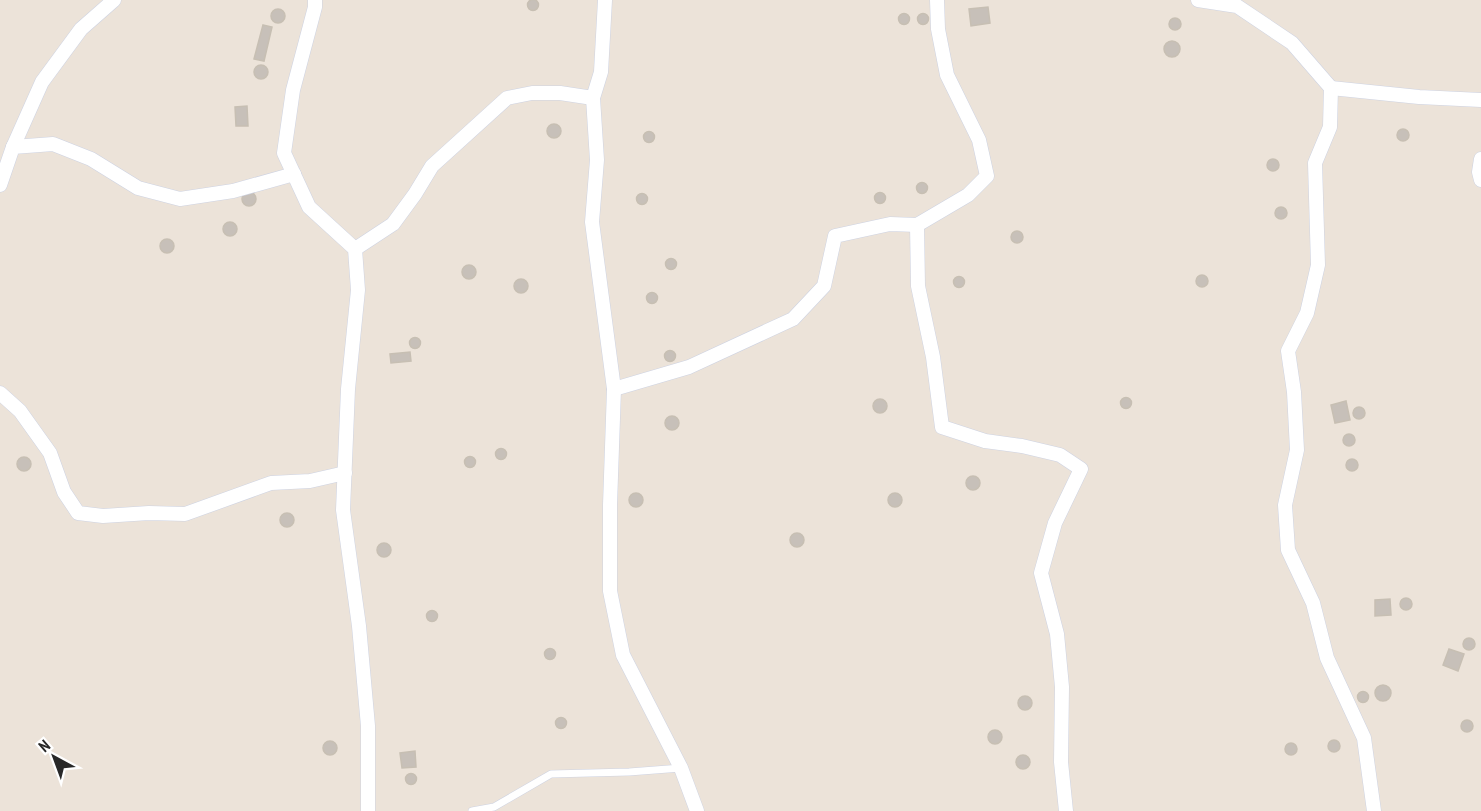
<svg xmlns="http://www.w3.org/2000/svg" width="1481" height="811" viewBox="0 0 1481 811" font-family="'PT Sans Narrow',sans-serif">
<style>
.building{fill:#c7c0b9;stroke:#c7bfb3;stroke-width:1.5}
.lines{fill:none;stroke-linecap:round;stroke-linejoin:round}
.service-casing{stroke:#ced3e2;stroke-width:8}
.minor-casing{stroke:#ced3e2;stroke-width:15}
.service{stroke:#fff;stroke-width:7}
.minor{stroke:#fff;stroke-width:14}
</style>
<rect width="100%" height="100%" fill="#ece3d9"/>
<!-- building -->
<g class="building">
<circle cx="533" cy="5" r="5.5"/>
<polygon points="988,7 990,23 971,26 969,9"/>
<circle cx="278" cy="16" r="7"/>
<circle cx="923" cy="19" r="5.5"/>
<circle cx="904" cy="19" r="5.5"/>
<circle cx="1175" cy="24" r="6"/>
<polygon points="263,25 272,27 264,61 254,59"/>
<circle cx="1172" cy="49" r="8"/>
<circle cx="261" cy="72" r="7"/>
<polygon points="247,106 248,126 236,126 235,107"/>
<circle cx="554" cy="131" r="7"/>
<circle cx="1403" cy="135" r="6"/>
<circle cx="649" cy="137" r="5.5"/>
<circle cx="1273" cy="165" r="6"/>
<circle cx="922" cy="188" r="5.5"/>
<circle cx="249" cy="199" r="7"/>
<circle cx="880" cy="198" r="5.5"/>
<circle cx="642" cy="199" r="5.5"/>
<circle cx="1281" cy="213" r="6"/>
<circle cx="230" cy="229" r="7"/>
<circle cx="1017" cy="237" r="6"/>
<circle cx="167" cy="246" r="7"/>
<circle cx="671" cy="264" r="5.5"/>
<circle cx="469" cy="272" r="7"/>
<circle cx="1202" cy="281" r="6"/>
<circle cx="959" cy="282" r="5.5"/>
<circle cx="521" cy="286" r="7"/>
<circle cx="652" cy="298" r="5.5"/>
<circle cx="415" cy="343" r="5.5"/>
<circle cx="670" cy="356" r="5.5"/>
<polygon points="410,352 411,361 391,363 390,354"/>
<circle cx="1126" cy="403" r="5.5"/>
<circle cx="880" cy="406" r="7"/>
<polygon points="1346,401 1350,420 1335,423 1331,405"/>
<circle cx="1359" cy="413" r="6"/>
<circle cx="672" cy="423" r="7"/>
<circle cx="1349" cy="440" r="6"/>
<circle cx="501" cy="454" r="5.5"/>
<circle cx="470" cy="462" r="5.5"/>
<circle cx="24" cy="464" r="7"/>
<circle cx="1352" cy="465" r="6"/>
<circle cx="973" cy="483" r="7"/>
<circle cx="636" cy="500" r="7"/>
<circle cx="895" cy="500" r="7"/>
<circle cx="287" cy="520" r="7"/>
<circle cx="797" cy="540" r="7"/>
<circle cx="384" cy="550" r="7"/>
<circle cx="1406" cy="604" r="6"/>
<polygon points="1390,599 1391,615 1375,616 1375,600"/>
<circle cx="432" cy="616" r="5.5"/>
<circle cx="1469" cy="644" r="6"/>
<circle cx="550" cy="654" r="5.5"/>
<polygon points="1449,649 1464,654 1458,671 1443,665"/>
<circle cx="1383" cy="693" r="8"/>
<circle cx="1363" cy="697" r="5.5"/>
<circle cx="1025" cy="703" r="7"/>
<circle cx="561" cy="723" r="5.5"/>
<circle cx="1467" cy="726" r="6"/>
<circle cx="995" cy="737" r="7"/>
<circle cx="1334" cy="746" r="6"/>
<circle cx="330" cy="748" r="7"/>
<circle cx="1291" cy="749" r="6"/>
<polygon points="415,751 416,767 402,768 400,753"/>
<circle cx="1023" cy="762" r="7"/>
<circle cx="411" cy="779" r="5.5"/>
</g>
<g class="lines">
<!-- service casing -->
<g class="service-casing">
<polyline id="service" points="472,811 494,807 551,774 629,772 681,768"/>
</g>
<!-- minor casing -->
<g class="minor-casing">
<g id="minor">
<polyline points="315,0 315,7 293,90 284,153 309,207 355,249 358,290 348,389 343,510 359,626 368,726 368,811"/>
<polyline points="605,0 601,72 593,98 597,160 592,222 614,389 610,505 610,591 623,655 681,768 697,811"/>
<polyline points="1198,0 1237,6 1292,43 1331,88 1330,127 1315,163 1318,265 1307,313 1288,351 1294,392 1297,450 1285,505 1288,550 1313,603 1327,658 1364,738 1374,811"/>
<polyline points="1331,88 1419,97 1481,100"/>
<polyline points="13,147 42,82 81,29 114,0"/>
<polyline points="1481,159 1479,172 1481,180"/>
<polyline points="0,185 13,147 53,144 91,159 138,188 180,199 233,191 294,174"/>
<polyline points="917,225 918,286 933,357 942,427 985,441 1022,446 1060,455 1081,469 1055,523 1041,573 1057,634 1062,687 1061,762 1066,811"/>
<polyline points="355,249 393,224 415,194 432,166 507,98 532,93 560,93 593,98"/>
<polyline points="614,389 689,367 793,319 824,286 835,236 890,224 917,225 968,195 987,176 979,140 947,75 938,29 937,0"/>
<polyline points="0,393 20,411 50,453 64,492 78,513 103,516 149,513 185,514 271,483 310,481 345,473"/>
</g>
</g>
<!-- service -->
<use href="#service" class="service"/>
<!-- minor -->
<use href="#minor" class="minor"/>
</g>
<!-- north arrow -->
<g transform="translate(54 757) rotate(319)" stroke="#ffffff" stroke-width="4.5" paint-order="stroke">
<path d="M0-4.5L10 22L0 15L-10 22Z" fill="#282828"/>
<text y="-9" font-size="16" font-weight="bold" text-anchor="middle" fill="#282828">N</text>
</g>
</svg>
